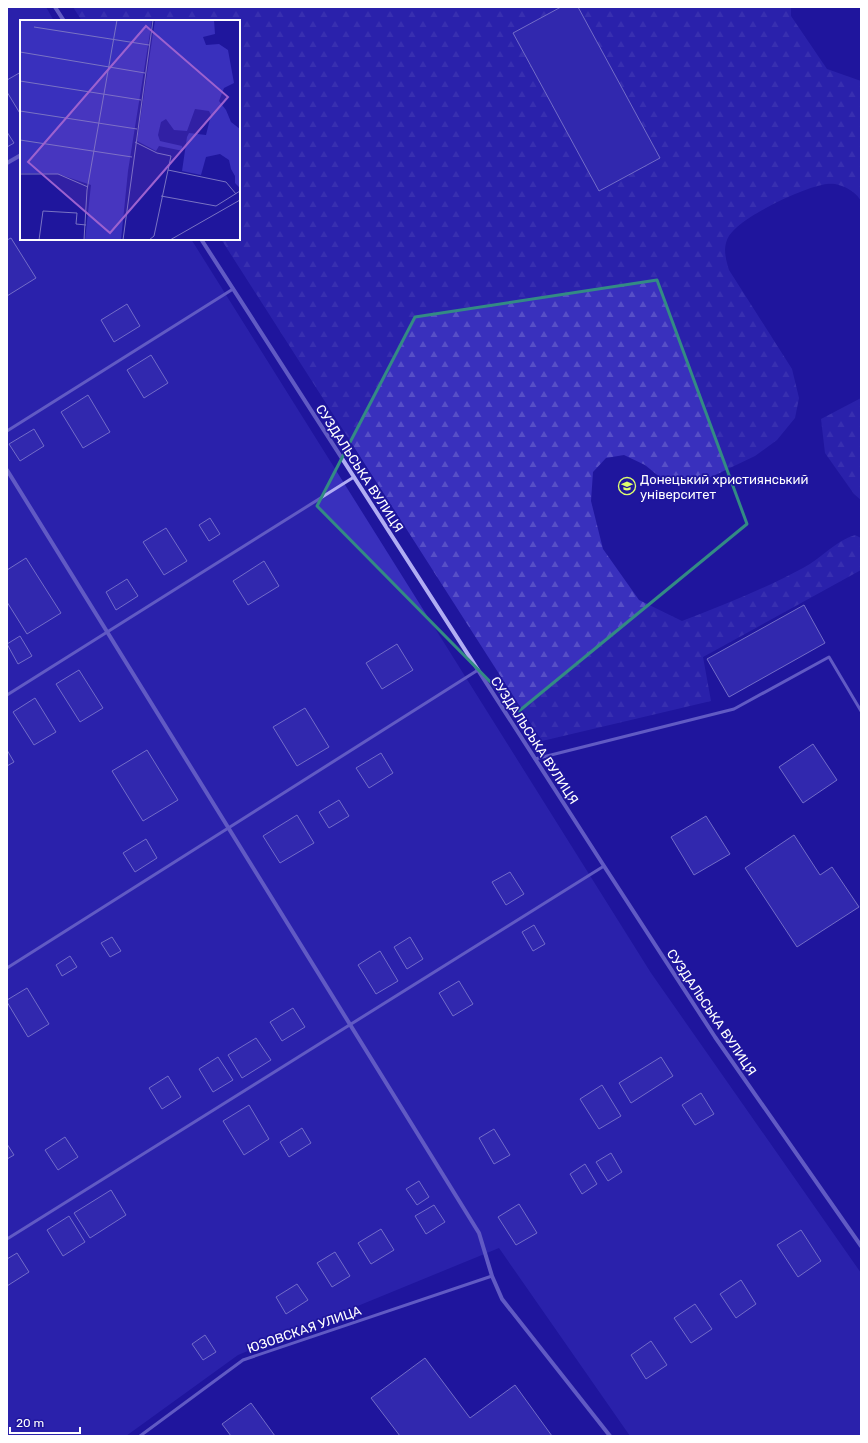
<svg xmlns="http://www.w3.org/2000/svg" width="868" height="1443" viewBox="0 0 868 1443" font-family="Rubik,sans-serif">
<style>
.forest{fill:url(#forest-firs)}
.green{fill:#3930bd}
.building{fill:#473ec3;stroke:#d7d5fd}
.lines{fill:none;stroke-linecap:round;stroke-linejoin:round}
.lane{stroke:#b1adf3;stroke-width:3}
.street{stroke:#b1adf3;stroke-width:4}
.marked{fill:none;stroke:#338b84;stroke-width:3;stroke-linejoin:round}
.labels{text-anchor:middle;stroke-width:3.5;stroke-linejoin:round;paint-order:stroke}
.street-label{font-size:13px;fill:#fff;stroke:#1f169d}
.poi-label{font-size:13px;fill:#fff;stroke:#1f169d;text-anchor:start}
.inset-road{fill:none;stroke:#7973c4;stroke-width:1}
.view{fill:#9c61cf;fill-opacity:0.15;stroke:#9c61cf;stroke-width:2}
.inset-edge{fill:none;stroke:#fff;stroke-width:2}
</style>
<defs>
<pattern id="forest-firs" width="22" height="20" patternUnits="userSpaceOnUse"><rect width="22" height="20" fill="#3930bd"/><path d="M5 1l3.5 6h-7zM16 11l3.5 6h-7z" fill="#574fc7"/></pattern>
</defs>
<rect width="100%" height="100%" fill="#1f169d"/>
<!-- forest -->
<g class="forest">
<path d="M73,7H791V16L827,69L861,81V201C856,191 839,182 827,184C806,186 734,219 727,240C723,250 726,260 729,270L792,369L799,398L795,418L777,440L755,456L711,477L687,482L661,478L645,465L624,455L606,458L593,472L591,501L603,549L639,600L682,621C723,605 764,589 803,568C822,558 835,541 855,535L861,538V570L703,657L711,701L542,741L221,239H239V21H82Z"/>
<polygon points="861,398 861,500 854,494 825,453 821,419"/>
</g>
<!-- green -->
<polygon class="green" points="7,7 46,7 54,21 21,21 21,239 191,239 651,973 861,1273 861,1436 630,1436 499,1248 238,1355 126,1436 7,1436"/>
<!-- building -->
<g class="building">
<polygon points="561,7 578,7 660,158 599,191 513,33"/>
<polygon points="21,72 21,115 7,92 7,80"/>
<polygon points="7,132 14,143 7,147"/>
<polygon points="11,238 36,278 7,296 7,240"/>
<polygon points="127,304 140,326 114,342 101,320"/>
<polygon points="151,355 168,383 144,398 127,370"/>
<polygon points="88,395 110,432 83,448 61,412"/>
<polygon points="34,429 44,446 20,461 9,444"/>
<polygon points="210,518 220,534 209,541 199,525"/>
<polygon points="166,528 187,561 164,575 143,542"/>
<polygon points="26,558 61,613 27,634 7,602 7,570"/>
<polygon points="264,561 279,586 248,605 233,581"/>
<polygon points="127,579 138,596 116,610 106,592"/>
<polygon points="804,605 825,643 729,697 707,659"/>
<polygon points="20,636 32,656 18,664 7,644"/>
<polygon points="397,644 413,670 382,689 366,663"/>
<polygon points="79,670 103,708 80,722 56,684"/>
<polygon points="35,698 56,732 34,745 13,712"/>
<polygon points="305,708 329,747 297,766 273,727"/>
<polygon points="813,744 837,780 803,803 779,767"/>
<polygon points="7,750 14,762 7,766"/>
<polygon points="147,750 178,800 143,821 112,771"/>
<polygon points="381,753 393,773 369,788 356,768"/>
<polygon points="339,800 349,816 329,828 319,812"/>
<polygon points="297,815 314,843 280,863 263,836"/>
<polygon points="706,816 730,854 694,875 671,837"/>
<polygon points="794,835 820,875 832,867 859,907 797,947 745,868"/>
<polygon points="146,839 157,858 135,872 123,853"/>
<polygon points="510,872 524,894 506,905 492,882"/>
<polygon points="534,925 545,944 533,951 522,932"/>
<polygon points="112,937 121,951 110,957 101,943"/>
<polygon points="410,937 423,959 407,969 394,947"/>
<polygon points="380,951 398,981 376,994 358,965"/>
<polygon points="70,956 77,967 62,976 56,965"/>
<polygon points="459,981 473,1004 453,1016 439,993"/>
<polygon points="27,988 49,1024 28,1037 7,1002 7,1000"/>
<polygon points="293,1008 305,1027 282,1041 270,1022"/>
<polygon points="256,1038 271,1060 242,1078 228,1055"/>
<polygon points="218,1057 233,1080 213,1092 199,1069"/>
<polygon points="661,1057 673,1076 631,1103 619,1083"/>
<polygon points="168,1076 181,1097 162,1109 149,1088"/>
<polygon points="602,1085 621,1116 599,1129 580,1099"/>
<polygon points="701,1093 714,1114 695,1125 682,1105"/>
<polygon points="249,1105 269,1139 244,1155 223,1121"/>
<polygon points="302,1128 311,1143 289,1157 280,1142"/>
<polygon points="494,1129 510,1155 494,1164 479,1138"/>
<polygon points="65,1137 78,1157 58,1170 45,1150"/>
<polygon points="7,1144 14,1155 7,1159"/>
<polygon points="611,1153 622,1172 608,1181 596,1162"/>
<polygon points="585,1164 597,1184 582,1194 570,1174"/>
<polygon points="419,1181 429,1197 417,1205 406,1189"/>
<polygon points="111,1190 126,1215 90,1238 74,1213"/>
<polygon points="519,1204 537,1233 516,1245 498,1217"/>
<polygon points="434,1205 445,1222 426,1234 415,1216"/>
<polygon points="69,1216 85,1242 63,1256 47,1230"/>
<polygon points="381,1229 394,1250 371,1264 358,1243"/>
<polygon points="801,1230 821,1261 798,1277 777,1245"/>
<polygon points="335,1252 350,1276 332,1287 317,1263"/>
<polygon points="17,1253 29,1272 7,1286 7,1259"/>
<polygon points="741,1280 756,1304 736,1318 720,1294"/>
<polygon points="297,1284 308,1300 286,1314 276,1297"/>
<polygon points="695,1304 712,1329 691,1343 674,1318"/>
<polygon points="205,1335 216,1352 203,1360 192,1344"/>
<polygon points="651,1341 667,1365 646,1379 631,1355"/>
<polygon points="425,1358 470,1418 515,1385 552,1436 400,1436 371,1398"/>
<polygon points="251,1403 275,1436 231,1436 222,1424"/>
</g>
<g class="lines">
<!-- lane -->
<g class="lane">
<polyline points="7,431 233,289"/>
<polyline points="7,695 354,477"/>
<polyline points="535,759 734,709 829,657 861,711"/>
<polyline points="7,968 478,670"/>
<polyline points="7,1239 604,866"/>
<polyline points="140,1436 243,1360 492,1276"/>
</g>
<!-- street -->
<g class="street">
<polyline points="55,7 64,21"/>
<polyline points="7,163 21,155"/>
<polyline points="201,239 604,866 715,1037 861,1246"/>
<polyline points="7,470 479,1233 492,1276 502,1299 610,1436"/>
</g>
</g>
<!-- marked area -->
<path d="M0 0H868V1443H0ZM657,280L747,524L519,711L317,506L415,317Z" fill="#1f169d" fill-opacity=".55" fill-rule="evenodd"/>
<path class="marked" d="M657,280L747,524L519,711L317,506L415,317Z"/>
<!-- icons -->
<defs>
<g id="university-ring" transform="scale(0.9)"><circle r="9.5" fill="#1f169d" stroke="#dfff6e" stroke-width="1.5"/><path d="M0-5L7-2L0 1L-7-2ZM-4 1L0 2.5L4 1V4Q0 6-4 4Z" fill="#dfff6e"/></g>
</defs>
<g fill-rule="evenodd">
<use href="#university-ring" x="627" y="486"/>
</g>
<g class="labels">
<!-- street labels -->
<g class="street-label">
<text transform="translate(360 468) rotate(57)" y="5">СУЗДАЛЬСЬКА ВУЛИЦЯ</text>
<text transform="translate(535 740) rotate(57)" y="5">СУЗДАЛЬСЬКА ВУЛИЦЯ</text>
<text transform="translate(712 1012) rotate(56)" y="5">СУЗДАЛЬСЬКА ВУЛИЦЯ</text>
<text transform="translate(304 1329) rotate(-19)" y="5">ЮЗОВСКАЯ УЛИЦА</text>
</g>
<!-- poi labels -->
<g class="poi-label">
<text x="640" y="484">Донецький християнський<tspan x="640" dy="15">університет</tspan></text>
</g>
</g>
<!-- overview -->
<g transform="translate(20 20)">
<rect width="220" height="220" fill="#1f169d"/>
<path d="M135,0H194L195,14L183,17L186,25L199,24L208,30L214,63L204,68L199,81L206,90L211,102L220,109V168L215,163V156L211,149L209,140L200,134L186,137L181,155L162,151L167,117L169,113L186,115L191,95L189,91L175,89L167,111L154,110L146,99L141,102L138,115L140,121L162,126L163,131L139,126L136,131L117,121Z" fill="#3930bd"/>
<path d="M0,0H132L108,151L101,220H65L71,165L38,154L0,153Z" fill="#3930bd"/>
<path class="inset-road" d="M14,7L129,25M0,32L125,53M0,61L121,80M0,91L117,109M0,120L112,137M115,122L137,133L151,136L134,216L129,220M148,150L206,162L216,174M0,154H38L68,167M141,176L196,186L220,171M19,220L23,191L57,193L56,204L66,205M64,220L67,170L97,0M103,220L133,0M150,220L220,180"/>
<path class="view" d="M126,6L208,77L90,213L8,142Z"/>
<rect width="220" height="220" class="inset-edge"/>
</g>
<!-- border -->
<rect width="868" height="1443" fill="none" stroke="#ffffff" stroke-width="16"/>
<!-- scale -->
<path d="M10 1427v6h70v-6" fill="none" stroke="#ffffff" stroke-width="2"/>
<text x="16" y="1427" font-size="12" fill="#ffffff" stroke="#1f169d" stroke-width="3" paint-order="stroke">20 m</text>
</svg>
